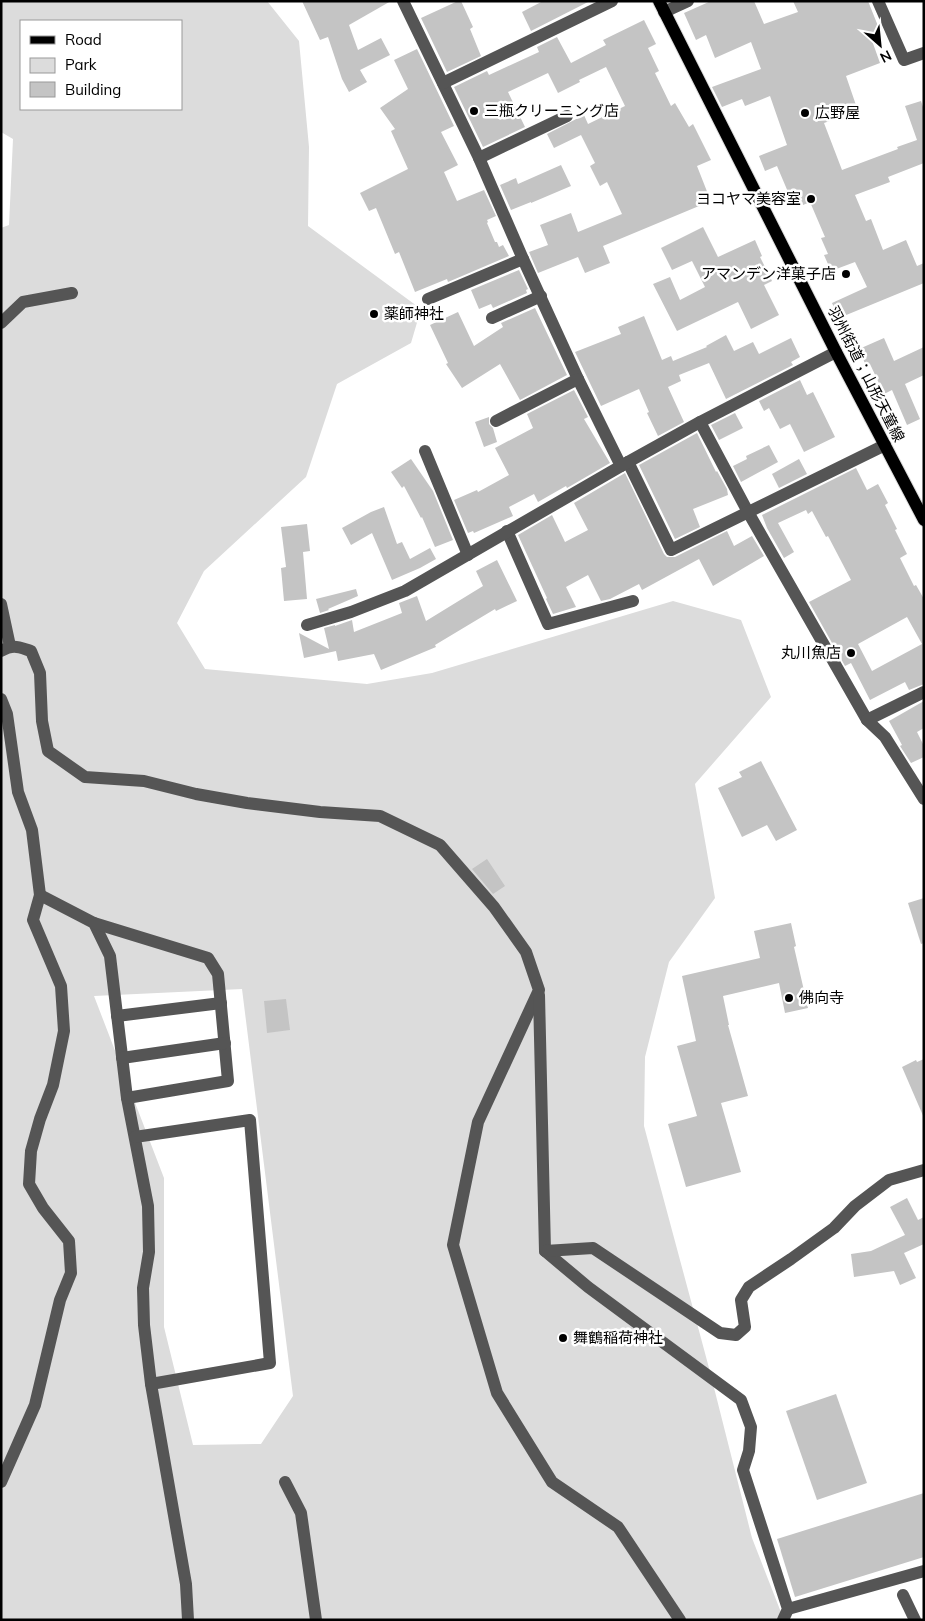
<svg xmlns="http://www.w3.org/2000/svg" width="925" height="1621" viewBox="0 0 925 1621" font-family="Mulish,'Noto Sans JP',sans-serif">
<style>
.green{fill:#dcdcdc;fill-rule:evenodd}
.building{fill:#c4c4c4;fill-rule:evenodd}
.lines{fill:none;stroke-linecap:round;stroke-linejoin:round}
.major-casing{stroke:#dbdbdb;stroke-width:14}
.minor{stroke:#555;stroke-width:12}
.major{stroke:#000;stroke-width:12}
.poi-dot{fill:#000;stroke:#fff;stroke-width:2}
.labels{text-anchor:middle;stroke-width:5;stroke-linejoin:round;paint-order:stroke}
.poi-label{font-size:15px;fill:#000;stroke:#fff;text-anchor:start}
.street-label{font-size:15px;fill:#000;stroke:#fff}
</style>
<rect width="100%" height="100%" fill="#fff"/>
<!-- green -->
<path class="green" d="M1,1H267L299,41L309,147L308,226L421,309L411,343L337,384L306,477L204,571L177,623L205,669L367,684L432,673L673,601L741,620L771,697L695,784L715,898L669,962L645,1057L644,1126L709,1368L752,1538L784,1620H1V228L9,225L13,139L1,132ZM21,21H181V109H21ZM242,989L293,1396L261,1444L193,1445L164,1327V1178L94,996Z"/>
<!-- building -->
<g class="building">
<polygon points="302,1 391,1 349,25 358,50 381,38 390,55 360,70 367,82 349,92 342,79 328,37 320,40"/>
<polygon points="458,1 461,1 473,27 470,29 481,56 447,72 421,18"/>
<polygon points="543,1 590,1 531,31 522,12"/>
<polygon points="711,1 754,1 764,24 798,12 793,1 868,1 880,31 870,35 880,63 846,76 858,111 824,123 842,170 898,149 897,147 917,140 905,106 921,101 924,110 924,163 888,177 890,182 855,195 866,221 871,219 883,250 906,240 917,266 924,263 924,283 839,318 832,303 867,287 855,262 831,271 824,255 828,254 821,238 825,237 810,202 803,205 796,189 788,192 777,166 765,171 759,156 787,145 770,96 745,106 742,99 722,107 712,87 761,69 751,42 715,58 706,35 696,40 684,13"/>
<polygon points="644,20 656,44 648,48 659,71 655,73 671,106 675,103 689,127 693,124 711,160 697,166 708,194 697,199 699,206 603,246 610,263 585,273 578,257 538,273 529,252 548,245 540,225 571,213 578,232 622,214 607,182 600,186 590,166 595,163 581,135 554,148 547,134 584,115 588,124 625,106 606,67 579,80 580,82 558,93 548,73 508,92 525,127 483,147 454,87 487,71 489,75 539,52 537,47 557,37 571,63 606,45 603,40"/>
<polygon points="417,49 454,126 441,132 458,165 444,172 457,201 484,190 496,216 487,220 488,222 487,223 495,242 497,242 499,247 503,245 509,256 448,282 447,279 415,292 399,252 395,254 376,208 369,211 360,193 408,169 391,131 395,129 380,108 408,89 394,60"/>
<polygon points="561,165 571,186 531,203 531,202 511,210 500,185 516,178 518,184"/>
<polygon points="703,227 718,257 755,240 762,256 760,257 772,281 764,285 779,315 751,329 738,302 677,331 653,284 670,277 680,300 705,287 692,261 672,270 661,248"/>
<polygon points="519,270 528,289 526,290 527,293 493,308 491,304 479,309 471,290"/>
<polygon points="535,308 567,375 520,400 500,364 462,388 446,364 448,363 430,325 458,312 474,346 503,327 501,323"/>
<polygon points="644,316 662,360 671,356 673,361 707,347 706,346 726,335 734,351 753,342 759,354 791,338 800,357 791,362 793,365 726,399 709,363 679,375 681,381 668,387 684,422 658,436 647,413 649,412 639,389 601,406 575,352 621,334 618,327"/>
<polygon points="884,338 894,361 924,347 924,375 905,384 920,419 907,425 892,390 884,394 870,364 866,366 859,349"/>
<polygon points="800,380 807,395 813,392 835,437 804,452 790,424 780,429 769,408 764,411 759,401"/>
<polygon points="574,390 588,417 584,419 610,463 567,488 566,486 538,502 534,494 509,507 513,516 474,533 473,531 468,533 454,500 477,490 478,492 509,475 495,448 533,428 527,414"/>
<polygon points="735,413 743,428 719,440 711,425"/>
<polygon points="489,417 489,424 493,428 497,442 484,447 475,422"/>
<polygon points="697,433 716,472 717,471 727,489 728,495 693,509 700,527 675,539 639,465"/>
<polygon points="769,445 778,462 741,482 733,466 747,459 746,456"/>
<polygon points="411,459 433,491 453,540 435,547 422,517 421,518 404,486 402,488 391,472"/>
<polygon points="799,459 807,474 779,488 772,474"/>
<path d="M856,468L867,490L878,484L888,503L885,505L897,529L895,530L907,554L900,558L914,586L916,585L924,599V684L909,690L905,682L870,700L851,663L845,666L809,602L851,580L828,536L826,537L812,511L808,514L806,510L778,523L794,552L784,558L767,528L762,515ZM907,617L922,644L872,671L858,644Z"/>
<polygon points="625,473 664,554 667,557 675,557 727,531 734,546 752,536 764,556 713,586 699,559 642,590 639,584 610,599 601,601 588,575 566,587 576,607 553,614 546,599 547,598 518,535 552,515 565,542 588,530 574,503"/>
<polygon points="384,507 397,544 402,542 410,559 430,548 436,559 420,568 392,580 372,533 351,545 342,528 371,512"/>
<polygon points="307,524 310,551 303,552 307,599 284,601 281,568 286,567 281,527"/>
<polygon points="497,560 517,601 496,611 495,609 435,645 436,647 381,670 374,654 338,661 336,651 304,658 299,633 329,649 324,628 335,625 335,626 352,620 354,632 402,613 399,603 417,596 426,621 483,586 476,571"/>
<polygon points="356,589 358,596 328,609 329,610 320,613 316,599"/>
<polygon points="924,701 924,728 917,732 924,746 924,757 911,763 900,746 902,745 889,721"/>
<polygon points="761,761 797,830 776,841 767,825 742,837 718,788 742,777 739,772"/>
<polygon points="487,859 505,886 493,894 472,869"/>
<polygon points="924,898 924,943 921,944 908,903"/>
<polygon points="791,923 796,946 794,947 808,1008 785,1013 779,983 723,996 729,1025 728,1025 748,1096 721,1103 741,1172 686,1187 668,1124 697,1116 677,1046 696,1041 682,976 760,958 754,931"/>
<polygon points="286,999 290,1030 267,1033 264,1001"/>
<polygon points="924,1059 924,1118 902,1067 916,1060 917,1062"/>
<polygon points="907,1198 918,1220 924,1217 924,1244 904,1253 916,1278 900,1285 894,1271 854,1277 851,1254 871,1251 905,1235 890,1207"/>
<polygon points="836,1394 867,1483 817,1500 786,1411"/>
<polygon points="924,1493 924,1557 795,1597 777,1539"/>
</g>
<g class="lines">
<!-- major casing -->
<g class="major-casing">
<polyline id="major" points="659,1 836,352 924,520"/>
</g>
<!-- minor -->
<g class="minor">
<polyline points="403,1 479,158 523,259 578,379 621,466"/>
<polyline points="878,1 904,60 924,53"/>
<polyline points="664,12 688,1"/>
<polyline points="443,83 612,1"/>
<polyline points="479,158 567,116"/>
<polyline points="428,299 523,259"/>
<polyline points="492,318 541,296"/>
<polyline points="1,323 23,302 72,293"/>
<polyline points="496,421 578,379"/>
<polyline points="700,422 748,512 867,720"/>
<polyline points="425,451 468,555"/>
<polyline points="628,462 671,550 885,445"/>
<polyline points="507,531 548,624 633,601"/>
<polyline points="1,604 10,646"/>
<polyline points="307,625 351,612 405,591 628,462 700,422 836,352"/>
<path d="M1,651C14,644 18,647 31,651L40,673L42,721L48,751L85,777L144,781L196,794L247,803L320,812L380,816L440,845L494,907L526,952L539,990L478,1122L453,1245L497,1393L552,1482L618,1527L680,1620"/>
<polyline points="924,692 867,720 885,737 924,799"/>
<polyline points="1,699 7,714 18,792 32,830 40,895 33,920 61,986 64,1031 53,1085 40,1119 31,1151 29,1184 43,1208 69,1241 71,1273 60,1300 35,1405 1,1482"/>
<polyline points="40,895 94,923 110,956 127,1098 148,1206 149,1252 143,1288 144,1325 151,1384 186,1584 188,1620"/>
<polyline points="94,923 208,958 218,974 228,1081 127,1098"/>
<polyline points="539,995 545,1251 588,1287 741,1400 751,1427 749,1451 743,1470 788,1609 783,1620"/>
<polyline points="117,1016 221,1003"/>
<polyline points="122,1058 225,1043"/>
<polyline points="135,1137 250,1120 270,1363 151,1384"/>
<polyline points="545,1251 593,1248 720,1333 736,1335 745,1327 741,1300 749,1287 791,1259 834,1228 855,1206 889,1180 924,1170"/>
<polyline points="285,1482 301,1513 316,1620"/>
<polyline points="903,1595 915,1620"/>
<polyline points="788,1609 924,1571"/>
</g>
<!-- major -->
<use href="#major" class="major"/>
</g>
<!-- markers -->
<g class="poi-dot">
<circle cx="474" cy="111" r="5"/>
<circle cx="805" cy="113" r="5"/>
<circle cx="811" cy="199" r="5"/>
<circle cx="846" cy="274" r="5"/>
<circle cx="374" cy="314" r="5"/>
<circle cx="851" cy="653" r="5"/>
<circle cx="789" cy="998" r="5"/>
<circle cx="563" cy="1338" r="5"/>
</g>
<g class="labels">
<!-- poi labels -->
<g class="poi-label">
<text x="484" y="116">三瓶クリーニング店</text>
<text x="815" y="118">広野屋</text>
<text x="801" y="204" text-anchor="end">ヨコヤマ美容室</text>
<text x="836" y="279" text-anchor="end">アマンデン洋菓子店</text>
<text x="384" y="319">薬師神社</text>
<text x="841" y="658" text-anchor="end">丸川魚店</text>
<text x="799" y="1003">佛向寺</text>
<text x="573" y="1343">舞鶴稲荷神社</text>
</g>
<!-- street labels -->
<g class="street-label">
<text transform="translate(866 374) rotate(63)" y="5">羽州街道；山形天童線</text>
</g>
</g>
<!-- border -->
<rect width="925" height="1621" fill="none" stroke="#000000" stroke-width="5"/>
<!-- legend -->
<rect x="20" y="20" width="162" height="90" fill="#ffffff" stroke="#999999"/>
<rect x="30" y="36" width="25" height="8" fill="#000000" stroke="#999999"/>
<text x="65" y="45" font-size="15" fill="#000000">Road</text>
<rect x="30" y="58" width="25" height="15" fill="#dcdcdc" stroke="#999999"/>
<text x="65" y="70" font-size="15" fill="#000000">Park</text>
<rect x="30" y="82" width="25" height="15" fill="#c4c4c4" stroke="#999999"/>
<text x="65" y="95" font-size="15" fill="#000000">Building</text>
<!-- north arrow -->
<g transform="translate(880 45) rotate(153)" stroke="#ffffff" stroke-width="4" paint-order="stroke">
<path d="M0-4L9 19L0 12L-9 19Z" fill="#000000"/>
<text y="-8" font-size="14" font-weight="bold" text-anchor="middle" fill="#000000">N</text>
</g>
</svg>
